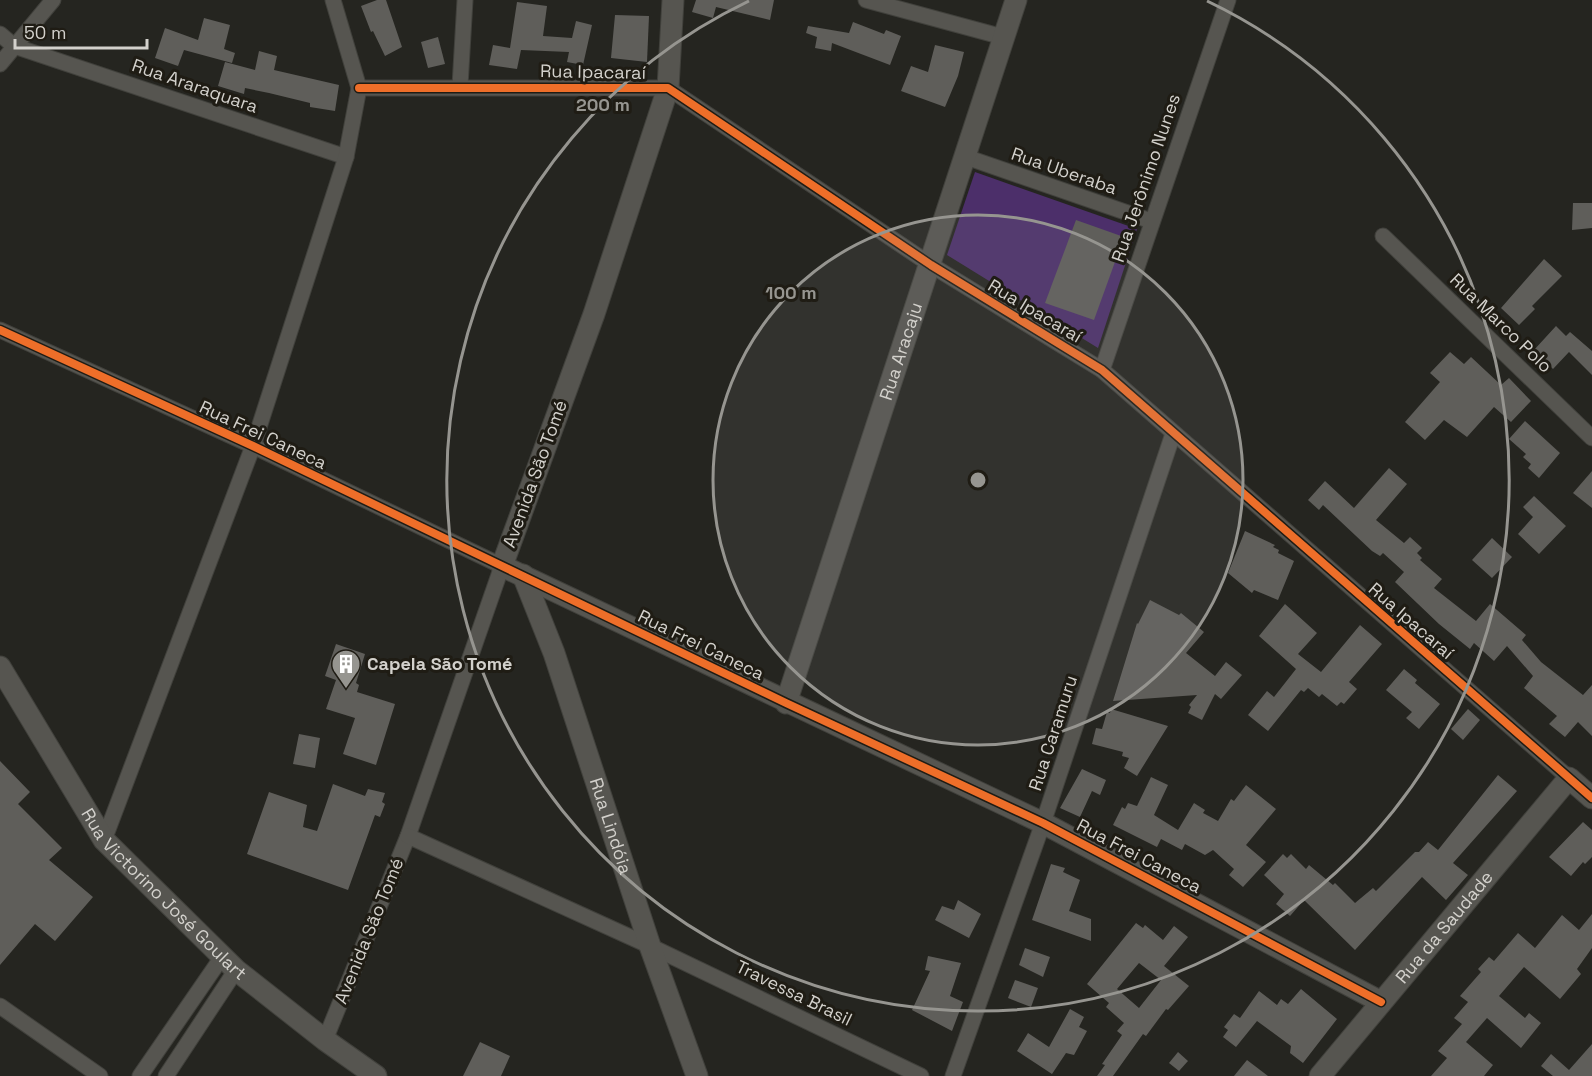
<svg xmlns="http://www.w3.org/2000/svg" width="1592" height="1076" viewBox="0 0 1592 1076" font-family="'Space Grotesk',sans-serif">
<style>
.green{fill:#4c2f6a}
.building{fill:#5f5e5a;fill-rule:evenodd}
.lines{fill:none;stroke-linecap:round;stroke-linejoin:round}
.street-casing{stroke:#41413c;stroke-width:17}
.secondary-casing{stroke:#41413c;stroke-width:23}
.street{stroke:#565550;stroke-width:15}
.secondary{stroke:#565550;stroke-width:21}
.cycleway-casing{stroke:#1f1c14;stroke-width:11}
.cycleway{stroke:#ee6e29;stroke-width:8}
.ring{fill:none;stroke:#969590;stroke-width:3}
.labels{text-anchor:middle;stroke-width:6;stroke-linejoin:round;paint-order:stroke}
.street-label{font-size:18px;fill:#d3d1cc;stroke:#1f1c14}
.poi-label{font-size:18px;font-weight:bold;fill:#d3d1cc;stroke:#1f1c14;text-anchor:start}
.centre{fill:#969590;stroke:#1f1c14;stroke-width:3}
.ring-label{font-size:18px;text-anchor:middle;font-weight:bold;fill:#969590;stroke:#1f1c14;stroke-width:6;stroke-linejoin:round;paint-order:stroke}
</style>
<rect width="100%" height="100%" fill="#252520"/>
<!-- green -->
<polygon class="green" points="975,172 1137,229 1098,348 947,255"/>
<!-- building -->
<g class="building">
<polygon points="377,0 386,0 402,47 385,56 373,31 371,32 361,6"/>
<polygon points="696,0 774,0 770,20 716,7 713,18 692,12"/>
<polygon points="517,2 547,6 543,36 572,38 576,21 592,25 583,65 567,62 569,52 521,50 517,69 489,65 493,45 510,48"/>
<polygon points="615,15 649,16 647,62 611,58"/>
<polygon points="204,18 230,25 224,49 235,53 232,63 184,50 178,66 155,58 165,28 198,40"/>
<polygon points="853,22 884,34 886,30 901,36 890,65 832,43 831,51 815,48 817,37 806,33 808,26 849,33"/>
<polygon points="438,37 445,64 428,68 421,42"/>
<polygon points="935,45 964,52 958,76 945,107 901,91 911,66 928,72"/>
<polygon points="259,51 277,56 274,70 339,85 335,111 310,107 310,103 269,93 245,88 244,94 218,86 225,62 255,70"/>
<polygon points="1573,203 1592,203 1592,228 1572,230"/>
<polygon points="1076,220 1124,237 1094,320 1045,303"/>
<polygon points="1544,259 1562,276 1532,306 1535,309 1519,325 1501,308"/>
<polygon points="1556,326 1566,336 1570,332 1592,351 1592,375 1569,352 1553,369 1534,350"/>
<polygon points="1450,352 1464,364 1471,357 1501,385 1509,378 1531,401 1511,422 1494,407 1467,437 1444,420 1425,440 1405,422 1440,382 1430,373"/>
<polygon points="1525,421 1560,453 1539,478 1528,468 1531,464 1523,457 1526,454 1509,439"/>
<polygon points="1389,468 1407,484 1376,520 1404,543 1410,537 1422,548 1417,553 1422,558 1420,560 1442,579 1434,588 1476,621 1490,604 1526,635 1522,640 1541,662 1583,695 1592,685 1592,736 1578,722 1565,737 1549,724 1557,716 1524,688 1533,676 1507,646 1494,661 1474,643 1470,649 1439,624 1395,582 1404,572 1383,553 1380,556 1372,551 1323,505 1319,510 1308,500 1325,481 1354,508"/>
<polygon points="1592,471 1592,508 1573,493"/>
<polygon points="1534,496 1566,526 1539,554 1518,534 1533,517 1523,507"/>
<polygon points="1245,531 1275,545 1273,547 1279,550 1278,553 1294,561 1278,600 1254,590 1252,593 1228,573"/>
<polygon points="1492,538 1512,557 1492,578 1472,560"/>
<polygon points="1150,600 1179,615 1181,613 1204,632 1186,653 1215,676 1226,662 1242,675 1221,699 1215,694 1202,720 1188,713 1191,707 1189,705 1197,695 1113,701 1137,623 1138,624"/>
<polygon points="1285,604 1317,633 1298,654 1321,672 1360,625 1382,644 1349,682 1357,689 1344,704 1341,702 1337,706 1322,694 1319,697 1308,688 1304,692 1301,690 1268,731 1248,715 1267,691 1274,697 1296,669 1259,636"/>
<polygon points="336,644 365,654 356,683 359,685 357,692 395,704 376,765 343,754 355,718 326,709 336,680 325,676"/>
<polygon points="1404,669 1417,680 1415,683 1440,704 1419,729 1406,718 1412,712 1386,690"/>
<polygon points="1111,709 1168,726 1137,776 1124,768 1129,758 1122,756 1123,752 1092,744 1096,728 1102,729 1107,712 1110,713"/>
<polygon points="1468,709 1480,720 1463,740 1451,729"/>
<polygon points="299,734 320,738 315,768 293,764"/>
<polygon points="0,761 30,792 18,804 62,848 49,860 93,897 55,941 35,924 0,965"/>
<polygon points="1082,769 1106,780 1100,795 1092,791 1080,817 1060,808"/>
<polygon points="1498,775 1517,791 1453,863 1468,875 1446,900 1422,877 1355,950 1304,900 1290,916 1276,904 1284,894 1264,875 1283,854 1287,858 1291,854 1306,869 1309,865 1333,885 1335,883 1355,903 1373,888 1376,891 1415,852 1419,852 1428,842 1438,850"/>
<polygon points="1151,777 1168,785 1154,815 1178,830 1194,803 1205,810 1203,813 1218,821 1231,799 1234,801 1246,785 1276,809 1246,845 1266,862 1243,887 1229,875 1234,869 1213,850 1205,855 1185,844 1182,850 1161,839 1157,847 1113,825 1122,807 1125,809 1128,803 1137,806"/>
<polygon points="333,784 365,796 368,789 385,793 382,802 385,804 380,817 375,815 348,890 247,854 269,792 307,805 303,827 317,831"/>
<polygon points="1583,822 1592,830 1592,857 1585,864 1583,862 1571,876 1549,857"/>
<polygon points="1051,864 1065,868 1063,872 1080,880 1069,911 1091,919 1091,941 1032,920"/>
<polygon points="958,900 981,914 969,938 935,920 942,906 954,910"/>
<polygon points="1592,914 1592,948 1577,969 1581,974 1560,999 1524,967 1499,996 1525,1018 1529,1013 1541,1023 1521,1048 1487,1018 1466,1042 1493,1065 1484,1076 1431,1076 1447,1058 1438,1051 1462,1024 1454,1018 1468,1002 1460,996 1481,972 1478,969 1489,957 1494,961 1518,933 1535,948 1562,915 1579,930"/>
<path d="M1136,923L1143,928L1145,925L1163,940L1174,926L1188,937L1164,966L1189,986L1168,1010L1166,1009L1146,1036L1143,1034L1113,1076H1097L1105,1065L1102,1064L1122,1035L1117,1031L1124,1023L1106,1007L1109,1003L1087,984ZM1139,963L1161,980L1139,1008L1117,989Z"/>
<polygon points="1025,948 1050,957 1043,977 1019,965"/>
<polygon points="928,956 961,963 950,996 963,1002 952,1031 912,1010 930,971 925,970"/>
<polygon points="1015,980 1038,988 1031,1007 1008,998"/>
<polygon points="1301,989 1337,1019 1303,1063 1290,1053 1291,1046 1257,1021 1236,1047 1223,1037 1228,1030 1224,1027 1234,1014 1240,1018 1259,991 1277,1005 1281,999 1288,1004"/>
<polygon points="1070,1009 1084,1017 1079,1027 1087,1031 1074,1055 1066,1053 1052,1074 1017,1051 1028,1033 1049,1047"/>
<polygon points="480,1042 510,1056 501,1076 463,1076"/>
<polygon points="1592,1044 1592,1076 1553,1076 1541,1066 1551,1054 1569,1070"/>
<polygon points="1178,1052 1188,1061 1179,1071 1169,1063"/>
<polygon points="1247,1060 1268,1076 1234,1076"/>
</g>
<g class="lines">
<!-- street casing -->
<g class="street-casing">
<g id="street">
<polyline points="866,0 1003,37"/>
<polyline points="0,34 14,46 346,157"/>
<polyline points="0,64 53,0"/>
<polyline points="460,86 465,0"/>
<polyline points="359,88 668,88 931,265 1102,370 1569,778"/>
<polyline points="966,157 1151,221"/>
<polyline points="1383,236 1592,438"/>
<polyline points="0,330 253,446 502,566 408,836 325,1040"/>
<polyline points="1102,370 1228,0"/>
<polyline points="408,836 650,946 921,1076"/>
<polyline points="104,840 253,446 346,157 359,88 333,0"/>
<polyline points="0,1006 100,1076"/>
<polyline points="140,1076 222,957"/>
<polyline points="166,1076 236,970"/>
<polyline points="953,1076 1043,823 1173,434"/>
</g>
</g>
<!-- secondary casing -->
<g class="secondary-casing">
<g id="secondary">
<polyline points="673,0 668,88 594,314 502,566 1043,823 1381,1002"/>
<path id="s1" d="M523,575L554,653L650,946L697,1076"/>
<path id="s2" d="M0,667L104,840L236,970L325,1040L376,1076"/>
<path id="s3" d="M786,703L1016,0"/>
<path id="s4" d="M1320,1076L1569,778L1592,798"/>
</g>
</g>
<!-- street -->
<use href="#street" class="street"/>
<!-- secondary -->
<use href="#secondary" class="secondary"/>
<!-- cycleway casing -->
<g class="cycleway-casing">
<g id="cycleway">
<polyline points="359,88 668,88 931,265 1102,370 1592,798"/>
<polyline points="0,330 253,446 786,703 1043,823 1381,1002"/>
</g>
</g>
<!-- cycleway -->
<use href="#cycleway" class="cycleway"/>
</g>
<!-- distance rings -->
<circle cx="978" cy="480" r="265" fill="#969590" fill-opacity=".12"/>
<g class="ring">
<circle cx="978" cy="480" r="265"/>
<path d="M1207 1A531 531 0 1 1 749 1"/>
</g>
<!-- icons -->
<defs>
<g id="building-pin" transform="scale(1.5)"><path d="M0 17L-7.5 6A9.5 9.5 0 1 1 7.5 6Z" fill="#969590" stroke="#1f1c14"/><path d="M-4-6H4V6H1V3H-1V6H-4ZM-2.5-4.3h1.7v1.8h-1.7ZM.8-4.3h1.7v1.8H.8ZM-2.5-1h1.7V.8h-1.7ZM.8-1h1.7V.8H.8Z" fill="#fff"/></g>
</defs>
<g fill-rule="evenodd">
<use href="#building-pin" x="346" y="664"/>
</g>
<g class="labels">
<!-- street labels -->
<g class="street-label">
<text transform="translate(593 72) rotate(1)" y="6">Rua Ipacaraí</text>
<text transform="translate(195 86) rotate(19)" y="6">Rua Araraquara</text>
<text transform="translate(1064 171) rotate(19)" y="6">Rua Uberaba</text>
<text transform="translate(1146 178) rotate(-71)" y="6">Rua Jerônimo Nunes</text>
<text transform="translate(1035 311) rotate(31)" y="6">Rua Ipacaraí</text>
<text transform="translate(1501 323) rotate(44)" y="6">Rua Marco Polo</text>
<text dy="6" stroke="none"><textPath href="#s3" startOffset="370">Rua Aracaju</textPath></text>
<text transform="translate(263 435) rotate(25)" y="6">Rua Frei Caneca</text>
<text transform="translate(535 474) rotate(-70)" y="6">Avenida São Tomé</text>
<text transform="translate(1411 621) rotate(41)" y="6">Rua Ipacaraí</text>
<text transform="translate(701 645) rotate(26)" y="6">Rua Frei Caneca</text>
<text transform="translate(1053 733) rotate(-72)" y="6">Rua Caramuru</text>
<text dy="6" stroke="none"><textPath href="#s1" startOffset="266">Rua Lindóia</textPath></text>
<text transform="translate(1139 856) rotate(28)" y="6">Rua Frei Caneca</text>
<text dy="6" stroke="none"><textPath href="#s2" startOffset="282">Rua Victorino José Goulart</textPath></text>
<text dy="6" stroke="none"><textPath href="#s4" startOffset="194">Rua da Saudade</textPath></text>
<text transform="translate(369 931) rotate(-68)" y="6">Avenida São Tomé</text>
<text transform="translate(794 993) rotate(26)" y="6">Travessa Brasil</text>
</g>
<!-- poi labels -->
<g class="poi-label">
<text x="367" y="670">Capela São Tomé</text>
</g>
</g>
<circle cx="978" cy="480" r="9" class="centre"/>
<g class="ring-label">
<text x="603" y="111">200 m</text>
<text x="791" y="299">100 m</text>
</g>
<!-- scale -->
<path d="M15 39v9h132v-9" fill="none" stroke="#d3d1cc" stroke-width="3"/>
<text x="24" y="39" font-size="18" fill="#d3d1cc" stroke="#1f1c14" stroke-width="4.5" paint-order="stroke">50 m</text>
</svg>
